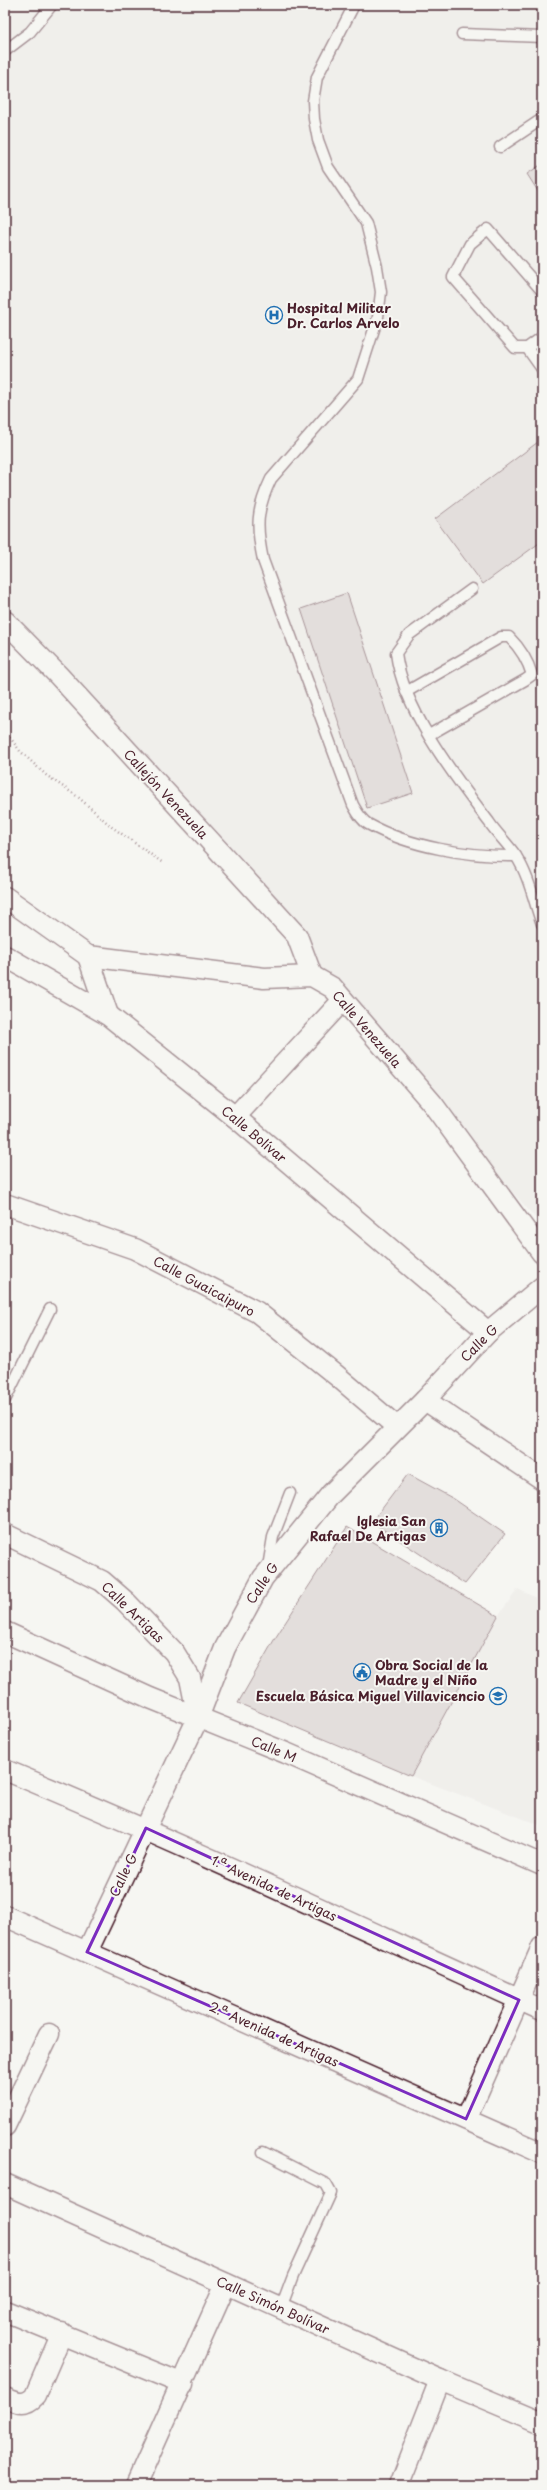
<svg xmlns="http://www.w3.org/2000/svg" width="547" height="2490" viewBox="0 0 547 2490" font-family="'Playpen Sans',sans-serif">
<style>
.built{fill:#e9e6e3}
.building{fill:#ccc1c0;stroke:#4a1f2b}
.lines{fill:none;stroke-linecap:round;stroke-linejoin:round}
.service-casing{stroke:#4a1f2b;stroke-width:13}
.minor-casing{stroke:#4a1f2b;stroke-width:23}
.path{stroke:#4a1f2b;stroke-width:2.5;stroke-dasharray:1 3;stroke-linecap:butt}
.service{stroke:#f6f6f2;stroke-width:10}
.minor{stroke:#f6f6f2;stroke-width:20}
.marked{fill:none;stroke:#7b2cbf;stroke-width:3;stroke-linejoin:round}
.labels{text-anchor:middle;stroke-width:4;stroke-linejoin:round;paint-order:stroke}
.poi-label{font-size:13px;font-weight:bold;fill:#4a1f2b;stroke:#f6f6f2;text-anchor:start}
.street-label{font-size:13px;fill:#4a1f2b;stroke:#f6f6f2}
</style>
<rect width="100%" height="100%" fill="#f6f6f2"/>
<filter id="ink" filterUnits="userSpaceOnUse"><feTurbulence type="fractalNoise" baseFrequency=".025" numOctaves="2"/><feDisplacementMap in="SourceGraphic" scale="8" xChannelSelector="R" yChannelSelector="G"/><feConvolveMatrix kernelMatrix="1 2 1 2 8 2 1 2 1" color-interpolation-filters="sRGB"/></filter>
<g filter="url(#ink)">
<!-- built -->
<g class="built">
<polygon points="5,5 542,5 542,1225 5,626"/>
<polygon points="518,1589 542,1601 542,1826 411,1776 498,1616"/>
</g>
<!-- building -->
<g class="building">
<polygon points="542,164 542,196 541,196 527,174"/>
<polygon points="542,439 542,541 483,584 435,519"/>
<polygon points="347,593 413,793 367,808 301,609"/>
<polygon points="408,1474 454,1499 505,1534 465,1584 372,1522"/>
<polygon points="347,1527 498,1616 411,1776 238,1703 274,1640"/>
</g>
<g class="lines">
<!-- service casing -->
<g class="service-casing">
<g id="service">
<path d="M354,5L317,77L313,101L314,119L318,140L328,167L366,223L377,267L381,292L378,317L358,379L271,479C256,510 256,527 263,560L353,805C357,812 361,820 368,824C409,847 470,857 516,856"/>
<polyline points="462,34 542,37"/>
<polyline points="5,51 30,32 52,5"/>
<polyline points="500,147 542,119"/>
<polyline points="542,291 488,229 470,244 453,277 515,348 527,348 542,337"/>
<polyline points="527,348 542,369"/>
<path d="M472,589L409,635L396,653C403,710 455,777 489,822C497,834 508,844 516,856C529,876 534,902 542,924"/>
<path d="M406,692L501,637H509C519,647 528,661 532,675L525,680L429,735"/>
<polyline points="5,1400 50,1309"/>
<polyline points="268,1567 273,1537 290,1493"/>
<polyline points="263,2152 326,2184 331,2193 293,2276 281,2308"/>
</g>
</g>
<!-- minor casing -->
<g class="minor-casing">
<g id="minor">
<polyline points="5,621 59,676 297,936 312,976"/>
<polyline points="5,897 88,956 264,978 312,976 333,988 432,1103 542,1253"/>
<polyline points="5,956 108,1015 235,1117 488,1332"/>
<polyline points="88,956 108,1015"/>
<polyline points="235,1117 343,1000"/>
<polyline points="5,1204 135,1249 257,1312 336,1375 397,1427"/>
<polyline points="425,1400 542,1479"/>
<polyline points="5,1534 102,1581 125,1601 174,1652 190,1678 198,1718"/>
<polyline points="5,1632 150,1698 286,1753 542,1865"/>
<path d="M5,1770C186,1845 363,1929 542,2010"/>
<polyline points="5,1916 542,2153"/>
<polyline points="87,1952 198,1718 225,1648 263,1578 331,1494 425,1400 488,1332 542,1287"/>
<polyline points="466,2119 542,1947"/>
<polyline points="5,2126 49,2034"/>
<polyline points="5,2184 440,2380 542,2423"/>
<polyline points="5,2311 183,2384"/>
<path d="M5,2398C17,2403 25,2407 35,2396L62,2333"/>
<polyline points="136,2485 226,2284"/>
<polyline points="399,2485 440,2380"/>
</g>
</g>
<!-- path -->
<polyline class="path" points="5,731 20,751 46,775 78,797 112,827 163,863"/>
<!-- service -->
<use href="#service" class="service"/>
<!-- minor -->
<use href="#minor" class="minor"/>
</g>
</g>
<!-- marked area -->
<path d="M0 0H547V2490H0ZM146,1828L519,2000L466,2119L87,1952Z" fill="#f6f6f2" fill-opacity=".55" fill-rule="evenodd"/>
<path class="marked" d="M146,1828L519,2000L466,2119L87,1952Z"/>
<!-- icons -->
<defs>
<g id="hospital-ring" transform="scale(0.9)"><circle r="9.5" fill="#f6f6f2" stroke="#1f6fb2" stroke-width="1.5"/><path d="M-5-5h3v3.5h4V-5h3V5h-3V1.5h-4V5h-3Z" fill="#1f6fb2"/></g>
<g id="building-ring" transform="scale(0.9)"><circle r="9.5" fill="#f6f6f2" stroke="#1f6fb2" stroke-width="1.5"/><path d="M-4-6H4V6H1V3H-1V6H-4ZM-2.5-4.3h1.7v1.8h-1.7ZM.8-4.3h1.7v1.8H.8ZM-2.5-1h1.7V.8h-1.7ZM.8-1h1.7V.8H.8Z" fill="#1f6fb2"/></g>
<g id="civic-ring" transform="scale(0.9)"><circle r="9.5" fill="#f6f6f2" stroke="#1f6fb2" stroke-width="1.5"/><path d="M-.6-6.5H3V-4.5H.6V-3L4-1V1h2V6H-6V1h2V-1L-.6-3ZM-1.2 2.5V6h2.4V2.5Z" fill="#1f6fb2"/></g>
<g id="school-ring" transform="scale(0.9)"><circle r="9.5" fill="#f6f6f2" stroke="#1f6fb2" stroke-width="1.5"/><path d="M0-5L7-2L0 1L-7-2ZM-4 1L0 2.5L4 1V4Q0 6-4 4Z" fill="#1f6fb2"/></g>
</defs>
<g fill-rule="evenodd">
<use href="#hospital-ring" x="274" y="315"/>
<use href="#building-ring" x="439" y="1528"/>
<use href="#civic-ring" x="362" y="1672"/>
<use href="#school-ring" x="498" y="1696"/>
</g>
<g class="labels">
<!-- poi labels -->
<g class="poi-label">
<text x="287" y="313">Hospital Militar<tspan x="287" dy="15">Dr. Carlos Arvelo</tspan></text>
<text x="426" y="1526" text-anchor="end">Iglesia San<tspan x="426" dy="15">Rafael De Artigas</tspan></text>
<text x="375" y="1670">Obra Social de la<tspan x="375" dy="15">Madre y el Niño</tspan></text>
<text x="485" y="1701" text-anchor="end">Escuela Básica Miguel Villavicencio</text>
</g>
<!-- street labels -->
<g class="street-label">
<text transform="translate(166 794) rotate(47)" y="5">Callejón Venezuela</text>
<text transform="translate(367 1029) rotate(49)" y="5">Calle Venezuela</text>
<text transform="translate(254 1134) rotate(40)" y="5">Calle Bolívar</text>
<text transform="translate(204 1286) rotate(28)" y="5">Calle Guaicaipuro</text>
<text transform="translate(479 1343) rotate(-45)" y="5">Calle G</text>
<text transform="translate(262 1583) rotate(-56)" y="5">Calle G</text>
<text transform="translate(133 1612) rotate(44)" y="5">Calle Artigas</text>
<text transform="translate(274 1749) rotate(22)" y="5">Calle M</text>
<text transform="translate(123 1875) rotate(-64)" y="5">Calle G</text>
<text transform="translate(274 1888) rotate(25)" y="5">1.ª Avenida de Artigas</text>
<text transform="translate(274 2034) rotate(24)" y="5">2.ª Avenida de Artigas</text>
<text transform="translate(273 2305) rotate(24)" y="5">Calle Simón Bolívar</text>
</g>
</g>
<!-- margin -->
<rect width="547" height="2490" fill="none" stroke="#f6f6f2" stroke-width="20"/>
<rect x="10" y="10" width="527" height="2470" fill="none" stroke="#4a1f2b" stroke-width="1.5" filter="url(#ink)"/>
</svg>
